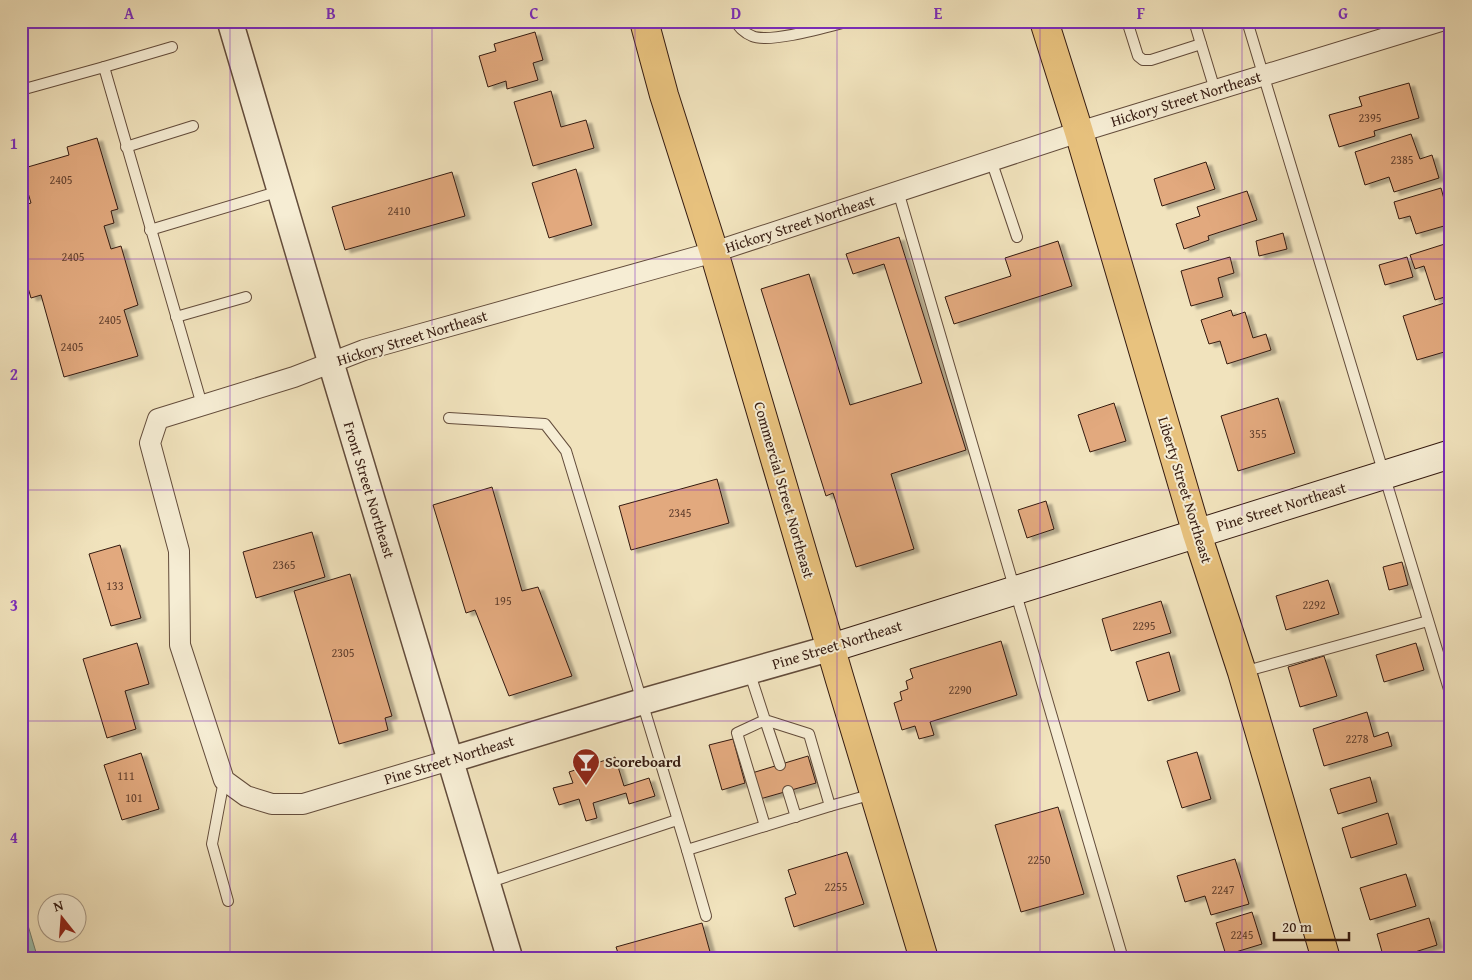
<svg xmlns="http://www.w3.org/2000/svg" width="1472" height="980" viewBox="0 0 1472 980" font-family="'Gentium Book Plus',serif">
<style>
.water{fill:#9cbfac;stroke:#727d6e}
.building{fill:#e2a97e;stroke:#341a10;filter:url(#shadow)}
.lines{fill:none;stroke-linecap:round;stroke-linejoin:round}
.service-casing{stroke:#634c3b;stroke-width:12}
.minor-casing{stroke:#634c3b;stroke-width:22}
.tertiary-casing{stroke:#634c3b;stroke-width:28}
.secondary-casing{stroke:#341a10;stroke-width:30}
.trunk-casing{stroke:#341a10;stroke-width:30}
.service{stroke:#f6edd4;stroke-width:10}
.minor{stroke:#f6edd4;stroke-width:20}
.tertiary{stroke:#f6edd4;stroke-width:25}
.secondary{stroke:#f6edd4;stroke-width:28}
.trunk{stroke:#e8c27e;stroke-width:28}
.grid{fill:none;stroke:#7b2cbf;stroke-width:1;stroke-opacity:0.55}
.labels{text-anchor:middle;stroke-width:4;stroke-linejoin:round;paint-order:stroke}
.number-label{font-size:12px;fill:#603e2c}
.street-label{font-size:15px;fill:#341a10;stroke:#f6edd4}
.poi-label{font-size:15px;font-weight:bold;fill:#341a10;stroke:#f6edd4;text-anchor:start}
.neatline{fill:none;stroke:#7b2cbf;stroke-width:2}
.grid-label{font-size:16px;text-anchor:middle;font-weight:bold;fill:#7b2cbf}
</style>
<defs>
<filter id="shadow"><feDropShadow dx="5.5" dy="3" stdDeviation="1" flood-color="#0004"/></filter>
</defs>
<rect width="100%" height="100%" fill="#f1e3bd"/>
<filter id="stains"><feTurbulence type="fractalNoise" baseFrequency=".004" numOctaves="4"/><feColorMatrix values="0 0 0 0 .2 0 0 0 0 .09 0 0 0 0 .02 0 0 0 .5 -.17"/></filter>
<radialGradient id="worn" r=".72"><stop offset=".6" stop-color="#630" stop-opacity="0"/><stop offset="1" stop-color="#630" stop-opacity=".3"/></radialGradient>
<!-- water -->
<polygon class="water" points="21,902 38,959 21,959"/>
<!-- building -->
<g class="building">
<polygon points="535,32 543,60 533,63 538,80 507,89 506,81 488,87 479,56 496,51 494,44"/>
<polygon points="1409,83 1419,118 1374,131 1375,136 1339,147 1329,115 1362,106 1359,97"/>
<polygon points="551,91 561,127 586,120 594,148 533,166 514,102"/>
<polygon points="1411,134 1420,159 1432,155 1439,178 1394,192 1389,177 1365,185 1355,152"/>
<polygon points="97,138 118,209 111,211 114,223 104,226 111,249 121,246 138,305 124,310 138,356 64,377 41,295 31,298 21,264 21,206 31,203 21,169 69,155 67,147"/>
<polygon points="1206,162 1215,189 1162,206 1154,179"/>
<polygon points="576,169 592,225 549,238 532,183"/>
<polygon points="452,172 465,216 345,250 332,207"/>
<polygon points="1441,188 1447,210 1451,209 1451,224 1416,234 1410,216 1399,219 1394,202"/>
<polygon points="1247,191 1257,220 1208,236 1209,240 1184,249 1176,224 1200,216 1197,207"/>
<polygon points="1283,233 1287,249 1259,256 1256,241"/>
<polygon points="899,237 966,450 891,474 914,549 856,567 833,493 826,496 761,289 809,274 850,405 922,383 884,264 853,274 846,254"/>
<polygon points="1058,241 1072,286 954,324 945,297 1011,276 1005,258"/>
<polygon points="1451,242 1451,295 1435,300 1424,266 1415,269 1410,255"/>
<polygon points="1230,257 1234,273 1218,278 1223,297 1191,306 1181,271"/>
<polygon points="1407,257 1413,277 1385,285 1379,265"/>
<polygon points="1451,301 1451,350 1417,360 1403,316"/>
<polygon points="1231,310 1233,316 1245,312 1253,338 1266,334 1271,350 1227,364 1220,341 1209,344 1201,320"/>
<polygon points="1278,398 1295,453 1238,471 1221,416"/>
<polygon points="1114,403 1126,441 1090,452 1078,415"/>
<polygon points="717,479 729,523 631,550 619,506"/>
<polygon points="492,487 522,591 538,587 572,676 509,696 475,610 466,613 433,505"/>
<polygon points="1046,501 1054,529 1027,538 1018,510"/>
<polygon points="312,532 325,577 256,598 243,552"/>
<polygon points="120,545 141,618 111,626 89,554"/>
<polygon points="1402,562 1408,585 1389,590 1383,567"/>
<polygon points="350,574 392,716 385,718 388,730 339,744 294,591"/>
<polygon points="1328,580 1339,614 1286,630 1276,596"/>
<polygon points="1161,601 1171,633 1111,651 1102,619"/>
<polygon points="1001,641 1017,695 930,722 934,735 919,739 915,726 902,730 894,703 902,700 900,692 908,689 906,681 913,678 910,669"/>
<polygon points="137,643 149,684 125,691 136,729 107,738 83,659"/>
<polygon points="1416,643 1424,670 1384,682 1376,655"/>
<polygon points="1169,652 1180,691 1148,701 1136,662"/>
<polygon points="1324,656 1337,696 1300,707 1288,667"/>
<polygon points="1367,712 1374,737 1388,732 1392,746 1324,766 1313,729"/>
<polygon points="733,739 745,783 722,790 709,745"/>
<polygon points="1197,752 1211,799 1182,808 1167,761"/>
<polygon points="141,753 159,809 122,820 104,765"/>
<polygon points="808,756 816,783 760,799 752,773"/>
<polygon points="615,757 624,786 649,778 655,796 629,804 626,793 593,803 597,818 586,821 579,799 559,805 553,788 573,783 569,772"/>
<polygon points="1370,777 1377,802 1338,814 1330,789"/>
<polygon points="1058,807 1084,894 1021,912 995,825"/>
<polygon points="1388,813 1397,844 1351,858 1342,828"/>
<polygon points="847,852 864,904 794,927 785,898 796,894 788,870"/>
<polygon points="1235,859 1249,904 1211,915 1205,896 1185,902 1177,876"/>
<polygon points="1406,874 1416,906 1370,920 1360,888"/>
<polygon points="1252,912 1262,944 1226,955 1216,923"/>
<polygon points="1429,918 1437,945 1393,959 1384,959 1377,934"/>
<polygon points="702,923 712,959 620,959 616,947"/>
</g>
<g class="lines">
<!-- service casing -->
<g class="service-casing">
<g id="service">
<path d="M735,21C740,28 744,33 752,36C770,44 830,26 850,21"/>
<polyline points="1127,21 1138,56 1143,60 1151,60 1201,44"/>
<polyline points="1194,21 1215,90"/>
<polyline points="1247,21 1451,696"/>
<polyline points="104,67 172,47"/>
<polyline points="21,90 104,67 202,405"/>
<polyline points="126,147 193,126"/>
<polyline points="991,160 1017,237"/>
<polyline points="898,191 1123,959"/>
<polyline points="150,230 280,191"/>
<polyline points="176,317 246,297"/>
<polyline points="449,418 545,424 566,451 687,850 830,806 809,734 765,720 749,671"/>
<polyline points="1243,672 1428,621"/>
<polyline points="224,780 212,844 228,901"/>
<polyline points="788,791 796,817"/>
<polyline points="830,806 873,794"/>
<polyline points="765,826 737,733 765,720 780,765"/>
<polyline points="687,850 706,916"/>
<polyline points="487,883 677,820"/>
</g>
</g>
<!-- minor casing -->
<g class="minor-casing">
<polyline id="minor" points="450,760 303,804 272,804 246,796 224,780 180,645 179,551 150,443 158,419 294,377 364,350 714,252 1079,132 1441,21"/>
</g>
<!-- tertiary casing -->
<g class="tertiary-casing">
<g id="tertiary">
<polyline points="230,21 331,363 510,959"/>
<polyline points="450,760 641,702 831,648"/>
</g>
</g>
<!-- secondary casing -->
<g class="secondary-casing">
<polyline id="secondary" points="831,648 1451,454"/>
</g>
<!-- trunk casing -->
<g class="trunk-casing">
<g id="trunk">
<polyline points="644,21 664,95 714,252 840,680 924,959"/>
<polyline points="1044,21 1079,132 1197,534 1242,672 1326,959"/>
</g>
</g>
<!-- service -->
<use href="#service" class="service"/>
<!-- minor -->
<use href="#minor" class="minor"/>
<!-- tertiary -->
<use href="#tertiary" class="tertiary"/>
<!-- secondary -->
<use href="#secondary" class="secondary"/>
<!-- trunk -->
<use href="#trunk" class="trunk"/>
</g>
<!-- grid -->
<path class="grid" d="M230,21V959M432,21V959M635,21V959M837,21V959M1040,21V959M1242,21V959M21,259H1451M21,490H1451M21,721H1451"/>
<!-- icons -->
<defs>
<g id="bar-pin" transform="scale(1.4375)"><path d="M0 17L-7.5 6A9.5 9.5 0 1 1 7.5 6Z" fill="#8f2418" stroke="#f6edd4"/><path d="M-6-5H6L.8 .8V4.5H3.5V6h-7V4.5H-.8V.8Z" fill="#fff"/></g>
</defs>
<g fill-rule="evenodd">
<use href="#bar-pin" x="586" y="762"/>
</g>
<g class="labels">
<!-- number labels -->
<g class="number-label">
<text x="1370" y="122">2395</text>
<text x="1402" y="164">2385</text>
<text x="61" y="184">2405</text>
<text x="399" y="215">2410</text>
<text x="73" y="261">2405</text>
<text x="110" y="324">2405</text>
<text x="72" y="351">2405</text>
<text x="1258" y="438">355</text>
<text x="680" y="517">2345</text>
<text x="284" y="569">2365</text>
<text x="115" y="590">133</text>
<text x="503" y="605">195</text>
<text x="1314" y="609">2292</text>
<text x="1144" y="630">2295</text>
<text x="343" y="657">2305</text>
<text x="960" y="694">2290</text>
<text x="1357" y="743">2278</text>
<text x="126" y="780">111</text>
<text x="134" y="802">101</text>
<text x="1039" y="864">2250</text>
<text x="836" y="891">2255</text>
<text x="1223" y="894">2247</text>
<text x="1242" y="939">2245</text>
</g>
<!-- street labels -->
<g class="street-label">
<text transform="translate(1186 99) rotate(-17)" y="5">Hickory Street Northeast</text>
<text transform="translate(800 224) rotate(-18)" y="5">Hickory Street Northeast</text>
<text transform="translate(412 338) rotate(-17)" y="5">Hickory Street Northeast</text>
<text transform="translate(369 490) rotate(73)" y="5">Front Street Northeast</text>
<text transform="translate(784 490) rotate(74)" y="5">Commercial Street Northeast</text>
<text transform="translate(1185 490) rotate(73)" y="5">Liberty Street Northeast</text>
<text transform="translate(1281 507) rotate(-17)" y="5">Pine Street Northeast</text>
<text transform="translate(837 645) rotate(-17)" y="5">Pine Street Northeast</text>
<text transform="translate(449 760) rotate(-17)" y="5">Pine Street Northeast</text>
</g>
<!-- poi labels -->
<g class="poi-label">
<text x="605" y="767">Scoreboard</text>
</g>
</g>
<!-- margin -->
<rect width="1472" height="980" fill="none" stroke="#f1e3bd" stroke-width="55"/>
<!-- north arrow -->
<g transform="translate(62 918) rotate(343)"><circle r="24" fill="#f6edd4" stroke="#a89986"/>
<path d="M0-4L9 19L0 12L-9 19Z" fill="#8f2418"/>
<text y="-8" font-size="14" font-weight="bold" text-anchor="middle" fill="#341a10">N</text>
</g>
<!-- scale -->
<path d="M1274 932v8h75v-8" fill="none" stroke="#341a10" stroke-width="2.5"/>
<text x="1282" y="932" font-size="15" fill="#341a10" stroke="#f6edd4" stroke-width="4" paint-order="stroke">20 m</text>
<rect x="28" y="28" width="1416" height="924" class="neatline"/>
<g class="grid-label">
<text x="129" y="19">A</text>
<text x="331" y="19">B</text>
<text x="534" y="19">C</text>
<text x="736" y="19">D</text>
<text x="938" y="19">E</text>
<text x="1141" y="19">F</text>
<text x="1343" y="19">G</text>
<text x="14" y="149">1</text>
<text x="14" y="380">2</text>
<text x="14" y="611">3</text>
<text x="14" y="843">4</text>
</g>
<rect width="100%" height="100%" filter="url(#stains)"/>
<rect width="100%" height="100%" fill="url(#worn)"/>
</svg>
